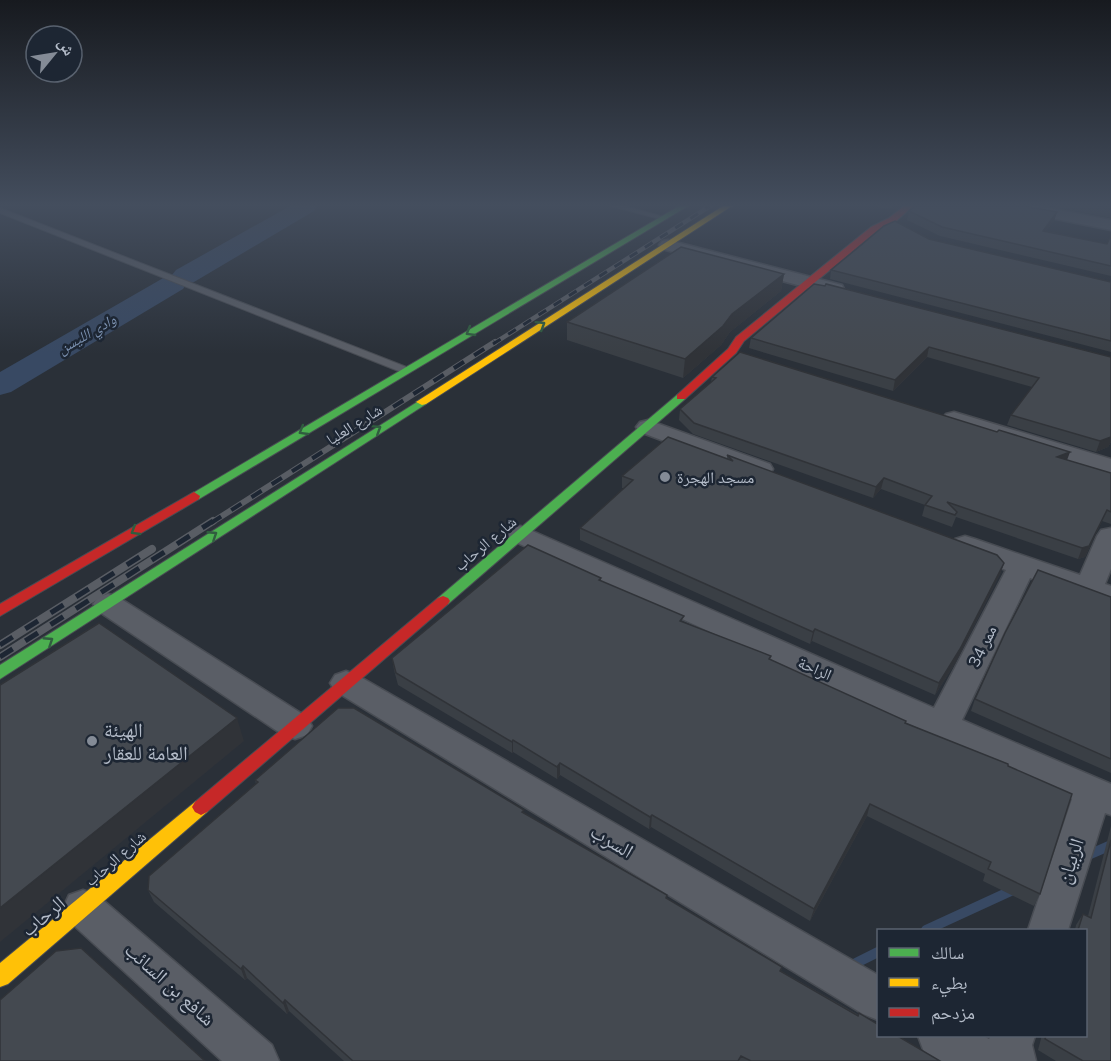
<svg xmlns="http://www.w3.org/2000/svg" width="1111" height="1061" viewBox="0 0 1111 1061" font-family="Mulish,'Noto Naskh Arabic',sans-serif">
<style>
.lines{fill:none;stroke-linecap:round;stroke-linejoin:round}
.stream{stroke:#384963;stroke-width:10}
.river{fill:#384963;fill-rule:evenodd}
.lane-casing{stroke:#484c53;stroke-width:2}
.street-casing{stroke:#484c53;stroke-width:3}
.fast-casing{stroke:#484c53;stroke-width:2}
.slow-casing{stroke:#484c53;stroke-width:2}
.jam-casing{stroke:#484c53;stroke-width:2}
.lane{fill:#5a5e66;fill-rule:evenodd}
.street{fill:#5a5e66;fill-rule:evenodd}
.fast{fill:#4caf50;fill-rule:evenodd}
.slow{fill:#ffc107;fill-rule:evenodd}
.jam{fill:#c62828;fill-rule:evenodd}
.rail-far2-casing{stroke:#595d64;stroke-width:4.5}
.rail-far1-casing{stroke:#595d64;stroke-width:6}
.rail-casing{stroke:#595d64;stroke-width:8}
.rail-far2{stroke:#1d2633;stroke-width:3;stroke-dasharray:9;stroke-linecap:butt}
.rail-far1{stroke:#1d2633;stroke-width:4;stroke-dasharray:12;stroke-linecap:butt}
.rail{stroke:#1d2633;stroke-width:5;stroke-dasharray:15;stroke-linecap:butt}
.wall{fill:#3a3f45}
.shaded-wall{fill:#303338}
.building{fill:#444950;stroke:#303338;stroke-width:1.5}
.oneway{stroke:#305d3f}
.poi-dot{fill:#848b96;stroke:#1d2633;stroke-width:2}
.labels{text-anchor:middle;stroke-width:5;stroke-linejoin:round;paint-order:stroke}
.far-water-label{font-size:15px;font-style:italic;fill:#7c92b1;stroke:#1d2633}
.street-label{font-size:16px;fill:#b4bcc9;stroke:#1d2633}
.poi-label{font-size:16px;fill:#b4bcc9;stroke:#1d2633;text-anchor:start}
.near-poi-label{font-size:20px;fill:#b4bcc9;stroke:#1d2633;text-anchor:start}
.near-street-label{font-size:20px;fill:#b4bcc9;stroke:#1d2633}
</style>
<rect width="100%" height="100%" fill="#2a3038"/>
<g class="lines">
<!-- stream -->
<g class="stream">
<polyline points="1086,856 1111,845"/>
<polyline points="926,930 1013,890"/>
<polyline points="848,967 878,952"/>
</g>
<!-- river -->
<polygon class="river" points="290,206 317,206 314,211 194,282 187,283 183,289 11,392 0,395 0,372 165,277 172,275 176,270"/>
<!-- lane casing -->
<g class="lane-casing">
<g id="lane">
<polygon points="611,206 624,206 668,218 664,220"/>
<polygon points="0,208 409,368 410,370 409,372 401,372 0,213"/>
</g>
</g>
<!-- street casing -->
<g class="street-casing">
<g id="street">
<polygon points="1008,206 1039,206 1111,220 1111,230 1016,211"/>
<polygon points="668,240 842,285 844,289 842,293 835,295 662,249 659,245 662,241"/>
<polygon points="954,412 1111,459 1111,474 946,424 942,419 946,414"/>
<polygon points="648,420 770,464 773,469 770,474 761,476 752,474 640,432 636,427 640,422"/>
<polygon points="521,526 934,708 1006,570 955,551 951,545 955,539 965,536 975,539 1080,575 1097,536 1101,530 1111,528 1111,569 1105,584 1111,586 1111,607 1030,578 962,720 1111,784 1111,815 1105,813 1068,930 1028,930 1072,799 511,540 507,534 511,528"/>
<polygon points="108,594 118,597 307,717 312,726 307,735 295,739 283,735 98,611 93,604 98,597"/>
<polygon points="346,671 357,675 878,975 878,1020 863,1014 335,691 330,683 335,675"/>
<polygon points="83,890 97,895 272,1045 279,1061 222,1061 69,921 63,908 69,895"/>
<polygon points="918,1036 983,1036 989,1039 991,1036 1035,1036 1032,1045 1036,1061 940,1061 924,1052"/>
</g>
</g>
<!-- fast casing -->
<g class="fast-casing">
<g id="fast">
<polygon points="679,206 688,206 199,499 194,500 188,496"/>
<polygon points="681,394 685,395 685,399 448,604 438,604 436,601 438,598 677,395"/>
<polygon points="422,399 428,402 426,404 0,679 0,665"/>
</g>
</g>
<!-- slow casing -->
<g class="slow-casing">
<g id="slow">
<polygon points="723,206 732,206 426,404 422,405 416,402"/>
<polygon points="201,799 207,802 210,807 207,812 8,984 0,987 0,963 195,802"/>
</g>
</g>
<!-- jam casing -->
<g class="jam-casing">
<g id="jam">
<polygon points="904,206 913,206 895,222 877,231 744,341 736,353 685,399 677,399 677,395 728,349 736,337 871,227 889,218"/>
<polygon points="194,492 200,496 199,499 0,616 0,604"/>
<polygon points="443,596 448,598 450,601 448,604 207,812 201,815 195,812 192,807 195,802 438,598"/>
</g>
</g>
<!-- lane -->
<use href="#lane" class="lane"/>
<!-- street -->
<use href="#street" class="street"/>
<!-- fast -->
<use href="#fast" class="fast"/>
<!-- slow -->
<use href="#slow" class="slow"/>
<!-- jam -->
<use href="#jam" class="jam"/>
<!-- rail-far2 casing -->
<g class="rail-far2-casing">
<polyline id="rail-far2" points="493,344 710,206"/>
</g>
<!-- rail-far1 casing -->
<g class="rail-far1-casing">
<polyline id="rail-far1" points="211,523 495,342"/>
</g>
<!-- rail casing -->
<g class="rail-casing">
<g id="rail">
<polyline points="0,645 152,549"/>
<polyline points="0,657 213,521"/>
</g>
</g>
<!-- rail-far2 -->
<use href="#rail-far2" class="rail-far2"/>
<!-- rail-far1 -->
<use href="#rail-far1" class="rail-far1"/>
<!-- rail -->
<use href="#rail" class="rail"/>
</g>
<!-- wall -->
<g class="wall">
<polygon points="873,206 894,206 889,209"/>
<polygon points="1050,206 1111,206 1111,218"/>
<polygon points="909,211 1057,212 1054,221 1046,231 1107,244 1111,235 1111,276 940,236 907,220"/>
<polygon points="929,239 1111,282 1111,352 830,279 831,270"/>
<polygon points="784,274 781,291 730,332 721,345 683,378 567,340 567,322"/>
<polygon points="751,338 1111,357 1111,442 1108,447 1096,452 1007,425 1011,415 1032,387 927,357 893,391 749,348"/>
<polygon points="712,377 1067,460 1111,473 1111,524 1102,521 1085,557 1078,559 956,517 952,527 922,516 925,505 881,489 873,498 693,434 679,420 680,409 711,382"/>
<polygon points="727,455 1004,563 1000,574 956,662 935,695 812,641 810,644 580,540 580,528 624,488 622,488 622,476 727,459"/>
<polygon points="601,578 601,581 683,622 771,656 770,659 905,723 1008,766 1040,894 1034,906 983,881 985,874 867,816 810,921 651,827 649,829 560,775 557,779 513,752 512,753 398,685 394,670 392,658"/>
<polygon points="1111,597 1111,773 971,711 975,699"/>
<polygon points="255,780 524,813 782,967 781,971 940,1061 344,1061 289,1011 287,1014 247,978 245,980 154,902 148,890 256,784"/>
<polygon points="1111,826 1111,1061 1056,1061 1038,1050 1042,1035 1086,1035 1086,930 1075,930 1076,925 1083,914 1088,916"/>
</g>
<!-- shaded-wall -->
<g class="shaded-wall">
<polygon points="1057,212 1054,221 1040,240 1043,231"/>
<polygon points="784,274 781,291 730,332 721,345 683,378 685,359 732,314"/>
<polygon points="929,347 927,357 893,391 895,380"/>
<polygon points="1111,437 1111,442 1108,447 1096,452 1100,441"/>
<polygon points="1070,452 1066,463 1057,457"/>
<polygon points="884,478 881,489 873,498 876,487"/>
<polygon points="1107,510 1085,557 1078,559 1082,548"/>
<polygon points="1004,563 1000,574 956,662 935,695 939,683"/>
<polygon points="815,629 812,641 810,644 813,632"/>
<polygon points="237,718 244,741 0,942 0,908"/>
<polygon points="513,740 513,752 512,753 512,742"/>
<polygon points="560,763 560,775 557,779 557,767"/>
<polygon points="870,804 867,816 810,921 814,909"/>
<polygon points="652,815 651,827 649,829 650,817"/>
<polygon points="243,966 247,978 245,980 241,969"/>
<polygon points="285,1000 289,1011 287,1014 283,1003"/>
</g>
<!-- building -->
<g class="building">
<polygon points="915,206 1024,206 1057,212 1043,231 1107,244 1111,235 1111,266 942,227 909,211"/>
<polygon points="1097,206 1111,206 1111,209"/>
<polygon points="895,221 929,239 1111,282 1111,341 831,270 884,226"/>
<polygon points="681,247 784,274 732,314 723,326 685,359 567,322"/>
<polygon points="814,284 825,286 826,284 1111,357 1111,437 1100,441 1011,415 1039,378 994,365 929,347 895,380 751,338"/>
<polygon points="740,352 997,432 999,430 1070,452 1057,457 1111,473 1111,512 1107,510 1089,546 1082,548 947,502 957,512 955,515 925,505 932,496 884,478 876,487 694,423 680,409 716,378 712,377"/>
<polygon points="668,437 733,461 727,455 997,555 1004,563 960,649 939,683 815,629 813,632 580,528 633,480 622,476"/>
<polygon points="528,545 601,578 599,580 684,616 680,621 771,656 769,659 906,721 905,723 1008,764 1008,766 1072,794 1040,894 988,869 991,862 870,804 814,909 652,815 650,817 560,763 557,767 513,740 512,742 396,673 392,658"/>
<polygon points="1038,570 1111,597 1111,759 975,699 1005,633"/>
<polygon points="99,623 237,718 0,908 0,685"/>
<polygon points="338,708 354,708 524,810 522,812 667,895 666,898 782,967 780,971 858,1016 859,1013 879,1025 879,1035 896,1035 940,1061 751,1061 741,1056 738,1061 353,1061 285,1000 283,1003 243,966 241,969 148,890 149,876 258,782 255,780"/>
<polygon points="1111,840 1111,1061 1083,1061 1045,1039 1046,1035 1086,1035 1086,930 1078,930 1083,914 1091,918"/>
<polygon points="81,948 205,1061 0,1061 0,1000 56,951"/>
</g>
<!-- one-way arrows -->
<defs><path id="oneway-chevron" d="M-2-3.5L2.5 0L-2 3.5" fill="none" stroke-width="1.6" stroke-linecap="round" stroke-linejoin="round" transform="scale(1.5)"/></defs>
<g class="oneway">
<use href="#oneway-chevron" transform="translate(541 325) rotate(-32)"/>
<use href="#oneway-chevron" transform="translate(470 332) rotate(149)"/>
<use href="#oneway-chevron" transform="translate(377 429) rotate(-32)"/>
<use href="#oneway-chevron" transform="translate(303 431) rotate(149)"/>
<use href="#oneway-chevron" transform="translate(135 531) rotate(149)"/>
<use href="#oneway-chevron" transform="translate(213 535) rotate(-33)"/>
<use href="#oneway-chevron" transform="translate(49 641) rotate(-33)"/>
</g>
<!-- sky -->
<linearGradient id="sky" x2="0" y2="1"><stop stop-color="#171a1f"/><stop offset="0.58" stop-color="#444e5e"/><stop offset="1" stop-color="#444e5e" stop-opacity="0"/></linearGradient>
<rect width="1111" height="354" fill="url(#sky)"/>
<!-- markers -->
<g class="poi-dot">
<circle cx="665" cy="477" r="6"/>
<circle cx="92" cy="741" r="6"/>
</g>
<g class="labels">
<!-- far-water labels -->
<g class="far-water-label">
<text transform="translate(87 334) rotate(-30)" y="5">وادي الليسن</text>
</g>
<!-- street labels -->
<g class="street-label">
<text transform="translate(354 424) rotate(-32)" y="6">شارع العليا</text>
<text transform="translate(485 543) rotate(-40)" y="6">شارع الرحاب</text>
<text transform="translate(982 646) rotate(-64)" y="6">ممر 34</text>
<text transform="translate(815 668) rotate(24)" y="6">الراحة</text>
<text transform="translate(115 858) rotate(-41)" y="6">شارع الرحاب</text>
</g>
<!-- poi labels -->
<g class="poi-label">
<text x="677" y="483">مسجد الهجرة</text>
</g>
<!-- near-poi labels -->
<g class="near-poi-label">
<text x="104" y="737">الهيئة<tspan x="104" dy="23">العامة للعقار</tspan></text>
</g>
<!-- near-street labels -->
<g class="near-street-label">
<text transform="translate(612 841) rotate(31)" y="7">السرب</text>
<text transform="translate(1070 861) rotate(-72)" y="7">الربيان</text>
<text transform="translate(43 916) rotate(-40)" y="7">الرحاب</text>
<text transform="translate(170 984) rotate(42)" y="7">شافع بن السائب</text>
</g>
</g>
<!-- legend -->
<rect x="877" y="929" width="210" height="108" fill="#1d2633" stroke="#59626f" stroke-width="1.5"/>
<rect x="889" y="948" width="30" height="9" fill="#4caf50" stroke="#59626f" stroke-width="1.5"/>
<text x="931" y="959" font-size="18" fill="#b4bcc9">سالك</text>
<rect x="889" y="978" width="30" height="9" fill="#ffc107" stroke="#59626f" stroke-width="1.5"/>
<text x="931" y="989" font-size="18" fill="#b4bcc9">بطيء</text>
<rect x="889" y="1008" width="30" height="9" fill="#c62828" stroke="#59626f" stroke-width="1.5"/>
<text x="931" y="1019" font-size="18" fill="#b4bcc9">مزدحم</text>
<!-- north arrow -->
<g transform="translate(54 54) rotate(60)"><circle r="28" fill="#1d2633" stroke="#59626f" stroke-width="1.5"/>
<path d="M0-4.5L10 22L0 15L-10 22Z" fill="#848b96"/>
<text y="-9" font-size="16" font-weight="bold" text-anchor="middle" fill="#b4bcc9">ش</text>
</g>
</svg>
